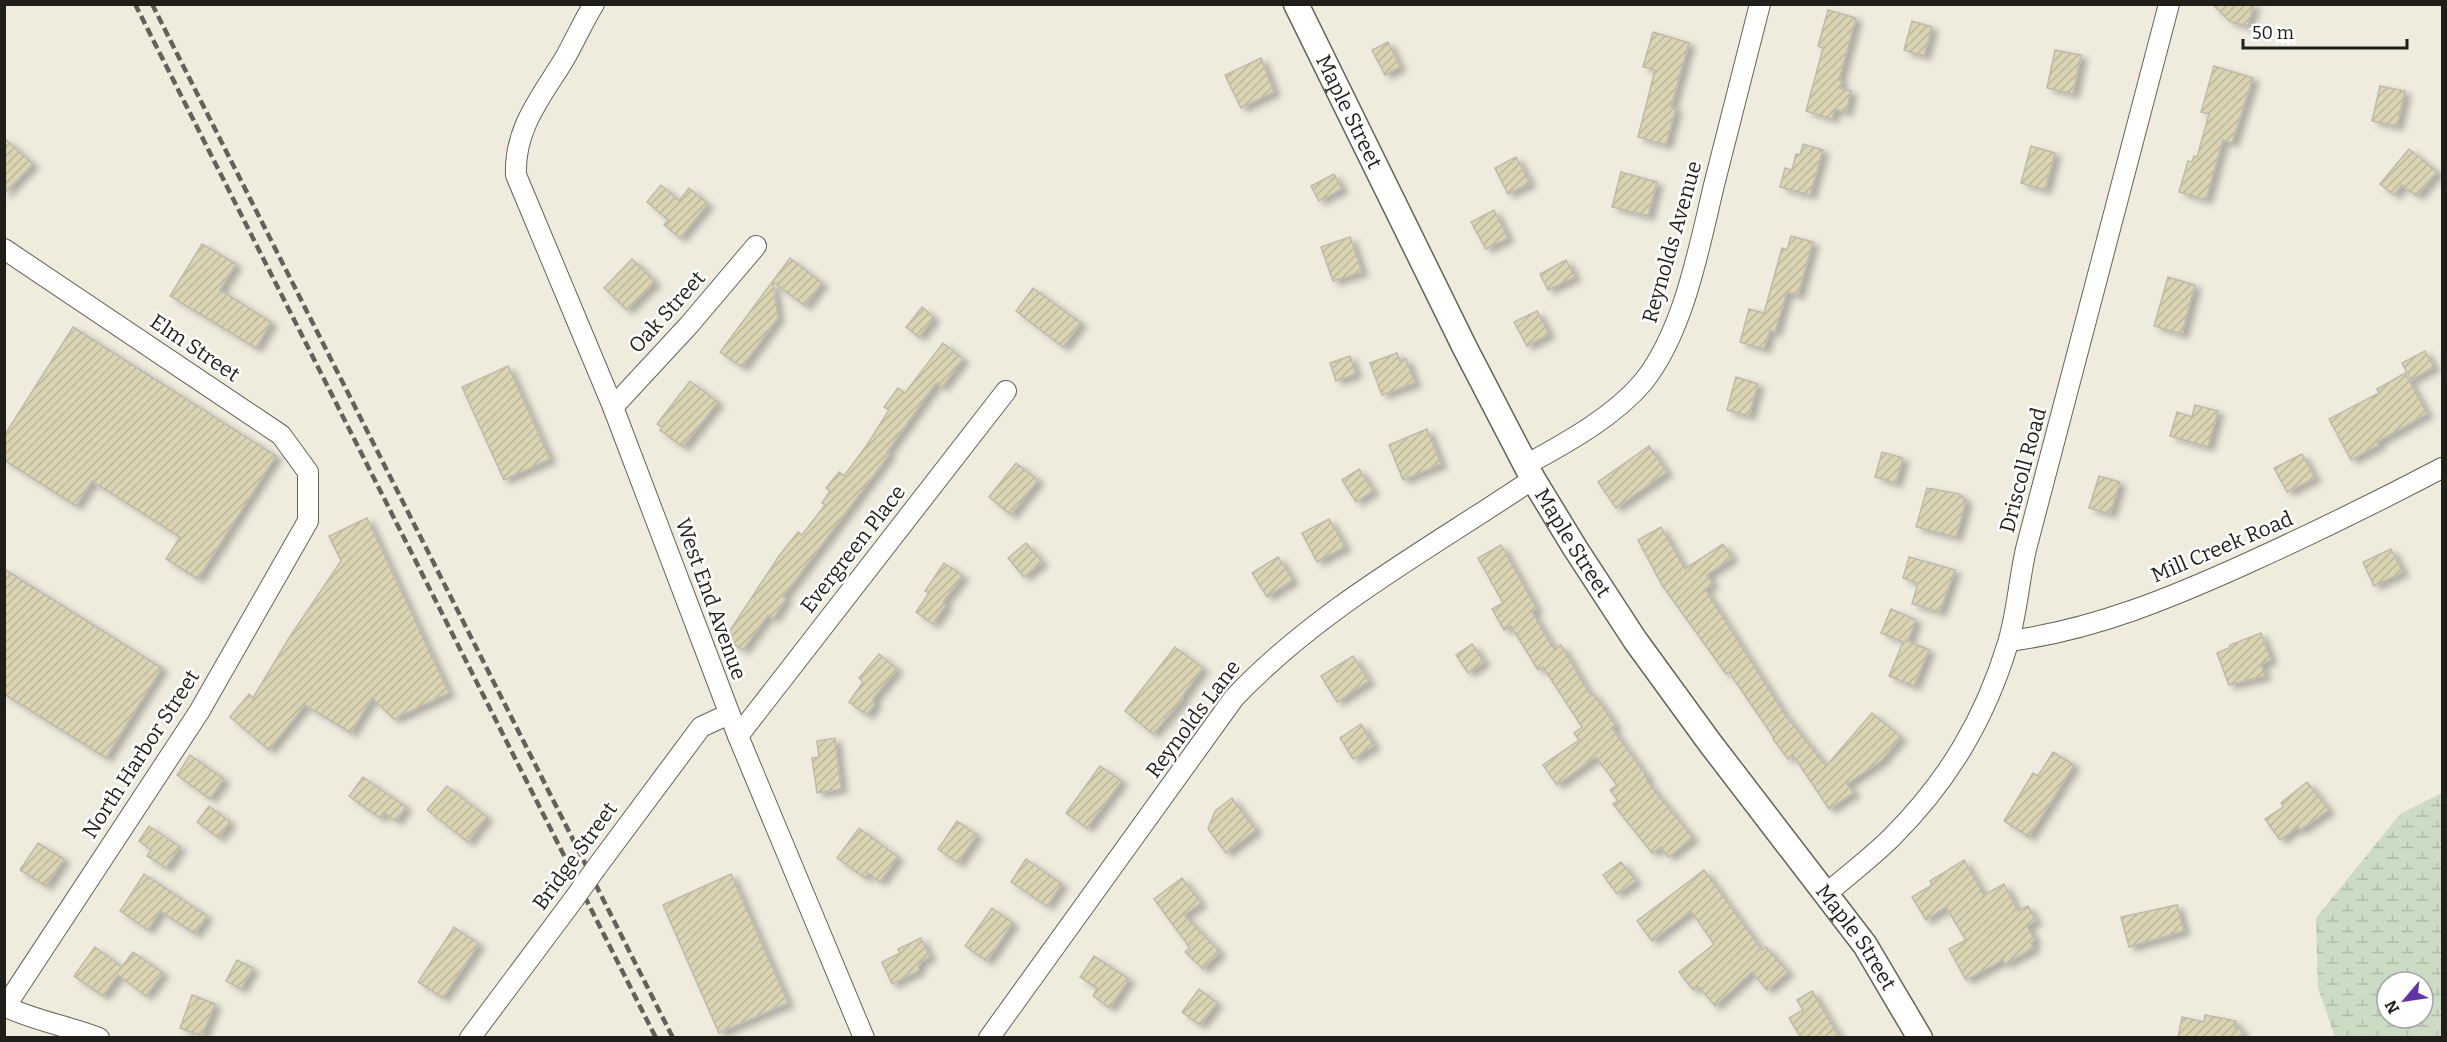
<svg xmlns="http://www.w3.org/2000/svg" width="2447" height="1042" viewBox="0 0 2447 1042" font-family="Bitter,serif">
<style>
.wetland{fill:url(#wetland-marsh);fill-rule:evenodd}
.building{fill:url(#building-hatch);stroke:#bdbaad;stroke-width:1.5;filter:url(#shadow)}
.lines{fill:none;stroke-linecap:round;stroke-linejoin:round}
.minor-casing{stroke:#666357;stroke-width:22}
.tertiary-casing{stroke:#666357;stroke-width:27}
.minor{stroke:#fff;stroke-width:20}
.tertiary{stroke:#fff;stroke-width:24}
.rail{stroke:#636158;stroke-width:4.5;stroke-dasharray:9 4.5;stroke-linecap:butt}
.minor-bridge-casing{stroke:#666357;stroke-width:22;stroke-linecap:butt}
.minor-bridge{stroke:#fff;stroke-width:20}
.labels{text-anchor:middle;stroke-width:5;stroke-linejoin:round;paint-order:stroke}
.street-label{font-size:21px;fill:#1f1e18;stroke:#fff}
</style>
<defs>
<pattern id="wetland-marsh" width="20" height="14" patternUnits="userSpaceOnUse" patternTransform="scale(1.5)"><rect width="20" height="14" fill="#cbdbc4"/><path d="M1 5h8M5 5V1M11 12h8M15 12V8" fill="none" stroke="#aebca8"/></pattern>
<pattern id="building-hatch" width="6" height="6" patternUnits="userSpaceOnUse" patternTransform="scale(1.5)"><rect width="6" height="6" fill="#dbd4b2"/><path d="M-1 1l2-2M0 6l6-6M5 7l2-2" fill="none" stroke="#bcb698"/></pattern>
<filter id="shadow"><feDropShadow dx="6" dy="4" stdDeviation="3" flood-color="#0004"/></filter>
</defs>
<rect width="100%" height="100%" fill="#efecde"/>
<!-- wetland -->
<path class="wetland" d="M2442,793V1037H2335L2318,988L2316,918L2400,814ZM2387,982H2423V1018H2387Z"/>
<!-- building -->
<g class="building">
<polygon points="2212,4 2254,4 2248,26 2231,22"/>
<polygon points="1828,10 1856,18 1839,80 1842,81 1840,88 1851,91 1846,112 1835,109 1832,119 1806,111 1823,48 1818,46"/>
<polygon points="1912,21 1932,27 1924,56 1904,50"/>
<polygon points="1653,32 1689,43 1671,107 1676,108 1666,145 1638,137 1655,70 1643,67"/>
<polygon points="1388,42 1400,67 1385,75 1372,50"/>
<polygon points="2055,50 2081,55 2073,94 2047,88"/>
<polygon points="1261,58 1274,92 1241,108 1225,75"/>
<polygon points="2214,66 2253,78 2232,143 2223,140 2206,200 2179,192 2188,161 2192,162 2194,156 2197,157 2209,114 2201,112"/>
<polygon points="2380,86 2405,91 2397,126 2372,121"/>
<polygon points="4,138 33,164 4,194"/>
<polygon points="1803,144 1823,150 1810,195 1780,187 1785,168 1792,170 1796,154 1800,155"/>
<polygon points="2031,146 2055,153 2045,190 2021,183"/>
<polygon points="2409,149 2437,172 2417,196 2402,185 2394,195 2380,184"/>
<polygon points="1516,157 1530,183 1508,194 1495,168"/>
<polygon points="1621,172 1657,182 1648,216 1612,207"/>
<polygon points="1334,174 1342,189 1319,201 1311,186"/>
<polygon points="661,185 679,201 689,188 708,204 680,238 664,225 668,220 647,202"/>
<polygon points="1494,210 1508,238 1486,249 1471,222"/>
<polygon points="1791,236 1813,242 1798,295 1787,292 1775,332 1770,330 1764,349 1740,342 1749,309 1764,313 1782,248 1787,250"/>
<polygon points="1350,237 1362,272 1333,281 1321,247"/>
<polygon points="202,244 236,264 220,290 271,322 256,348 170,296"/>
<polygon points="790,258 822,283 805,306 773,282 778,318 742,367 720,352"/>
<polygon points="632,259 655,282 627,310 604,288"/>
<polygon points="1566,260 1575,277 1548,290 1540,274"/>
<polygon points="2168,277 2195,285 2182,334 2154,326"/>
<polygon points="1033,288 1081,323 1063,347 1016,311"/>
<polygon points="922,307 934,318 919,337 906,327"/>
<polygon points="1537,311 1549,334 1527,346 1514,322"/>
<polygon points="73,327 276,456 198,579 166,559 180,537 92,481 76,506 4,460 4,436"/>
<polygon points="943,343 963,359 942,387 936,383 887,452 889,455 783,597 786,599 773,619 768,615 743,650 725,638 779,556 798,532 802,535 825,505 822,503 830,491 826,488 839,472 844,476 867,445 889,410 884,407 898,388 905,393"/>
<polygon points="2425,351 2434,367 2411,380 2402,363"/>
<polygon points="1397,353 1400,361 1406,359 1415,383 1382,395 1370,363"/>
<polygon points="1350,356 1356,374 1336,381 1330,363"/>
<polygon points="508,366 550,459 504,480 462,387"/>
<polygon points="2405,373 2427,414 2377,442 2379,445 2351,460 2329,419 2379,393 2377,389"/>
<polygon points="1736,377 1758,384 1749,416 1727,410"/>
<polygon points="690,381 718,402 683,447 660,430 662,427 657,424"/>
<polygon points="2195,405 2218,411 2208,447 2170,436 2177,412 2192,417"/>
<polygon points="1427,429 1441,464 1403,480 1389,445"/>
<polygon points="1649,446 1667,472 1616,508 1598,482"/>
<polygon points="1882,452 1903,458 1896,483 1875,477"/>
<polygon points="2302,454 2315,478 2287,492 2274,468"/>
<polygon points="1016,463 1038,480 1011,515 989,497"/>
<polygon points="1359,469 1373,491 1356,502 1342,480"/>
<polygon points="2099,476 2120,482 2110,514 2089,508"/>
<polygon points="1927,488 1959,494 1966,501 1956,537 1916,527"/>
<polygon points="367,518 449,693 394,719 372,698 351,733 305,705 269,750 230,717 249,694 253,698 289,638 341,561 329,536"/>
<polygon points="1329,519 1345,547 1317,562 1302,533"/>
<polygon points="1661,527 1685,569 1723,544 1732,558 1707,575 1713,584 1705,589 1784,713 1826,766 1872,713 1901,737 1881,761 1847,784 1854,793 1829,809 1793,755 1788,759 1773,739 1774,738 1729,672 1726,674 1662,585 1638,540"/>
<polygon points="1026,543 1042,562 1024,577 1008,558"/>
<polygon points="1501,545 1537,609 1532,612 1554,649 1561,645 1591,696 1594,694 1616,726 1612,728 1648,778 1646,780 1693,838 1668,857 1661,847 1652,853 1613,804 1618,801 1610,790 1617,785 1596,757 1557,785 1543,765 1579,740 1574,733 1582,727 1543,667 1538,670 1511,626 1504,630 1492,609 1503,603 1478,558"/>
<polygon points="2391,549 2403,572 2374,586 2363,562"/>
<polygon points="1278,557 1293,580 1267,597 1252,573"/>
<polygon points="1909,557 1955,570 1940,612 1912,604 1918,583 1903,578"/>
<polygon points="944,563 963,576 943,602 946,605 933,624 916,612 929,593 925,591"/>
<polygon points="4,569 162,668 106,758 4,694"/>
<polygon points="1891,609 1916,620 1908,641 1929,650 1914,686 1889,676 1903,642 1881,633"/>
<polygon points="2261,633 2271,660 2261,664 2265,676 2229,685 2217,653 2229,648 2230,645"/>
<polygon points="1472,644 1484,662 1468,673 1456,655"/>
<polygon points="1175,647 1203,668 1181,698 1183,699 1153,734 1125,711"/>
<polygon points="879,654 897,669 873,699 875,704 867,715 849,702 863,682 859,678"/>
<polygon points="1353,656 1369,681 1337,702 1321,676"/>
<polygon points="1361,724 1374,746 1353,759 1340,738"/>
<polygon points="835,738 841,789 817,793 812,758 819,757 817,741"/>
<polygon points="2053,752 2074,765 2029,837 2004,821 2033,773 2038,776"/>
<polygon points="190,755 224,779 210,799 177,775"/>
<polygon points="1100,766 1122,781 1087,828 1066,813"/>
<polygon points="363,777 406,807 396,821 384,813 380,818 349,796"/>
<polygon points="2307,782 2329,810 2300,830 2298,827 2280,840 2265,819 2283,807 2281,803"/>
<polygon points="447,786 487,817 468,842 427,810"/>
<polygon points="1232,798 1256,830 1226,853 1208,829 1215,811"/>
<polygon points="209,806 230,822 219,838 197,822"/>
<polygon points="957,821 977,835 958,863 938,849"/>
<polygon points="149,826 180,847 166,868 147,856 151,850 139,841"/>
<polygon points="859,828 898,857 880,882 868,873 865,878 837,858"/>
<polygon points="38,843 64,859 46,886 20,870"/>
<polygon points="1026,859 1062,884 1047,906 1011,882"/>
<polygon points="1964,860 1984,895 2004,884 2018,911 2028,906 2036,921 2027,926 2035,940 2031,943 2034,948 2005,964 2003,960 1966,980 1949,949 1966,940 1946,907 1926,920 1912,897 1932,885 1930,881"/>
<polygon points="1621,862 1636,881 1617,894 1603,875"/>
<polygon points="1704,870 1762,950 1766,947 1788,972 1767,990 1752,972 1715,1006 1698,986 1693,990 1679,972 1714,944 1691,911 1652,941 1637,921"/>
<polygon points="144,874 207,916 195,934 160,911 148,930 120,911"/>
<polygon points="731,874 788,1003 719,1033 663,905"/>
<polygon points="1182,878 1201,903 1184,915 1220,952 1203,969 1185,952 1190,948 1154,899"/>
<polygon points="2177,905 2184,931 2129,947 2121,917"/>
<polygon points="992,908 1013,923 987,961 965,946"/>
<polygon points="454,927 479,944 443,998 418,982"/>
<polygon points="921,938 930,957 920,962 918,971 892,984 882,962 900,953 898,949"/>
<polygon points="95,947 122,967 133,952 163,973 146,996 118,975 103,996 74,976"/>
<polygon points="1094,956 1129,979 1110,1008 1093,996 1097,988 1080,977"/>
<polygon points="237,960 253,968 241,989 226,981"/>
<polygon points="1199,989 1217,1003 1200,1025 1182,1012"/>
<polygon points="1812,991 1840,1038 1801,1038 1789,1018 1803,1010 1797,1000"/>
<polygon points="192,995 215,1004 202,1036 180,1028"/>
<polygon points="2205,1015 2236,1021 2235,1028 2242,1029 2241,1038 2178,1038 2182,1017 2204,1022"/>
</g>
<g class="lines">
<!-- minor casing -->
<g class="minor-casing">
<g id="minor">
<path d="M594,4C583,22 575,40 565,58C542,96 514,128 516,175L613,407L738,736L864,1038"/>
<polyline points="4,249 281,435 308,472 308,521 199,712 5,1007"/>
<polyline points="613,407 689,325 756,246"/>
<path d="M1526,465C1566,443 1614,417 1644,381C1684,330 1699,248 1714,185C1729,125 1745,65 1760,4"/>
<path d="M2009,641C2094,630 2173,597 2250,562C2316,532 2379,501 2442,468"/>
<polyline points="738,736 1006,391"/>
<polyline points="596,868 701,727 729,714"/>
<path d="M1826,894C1848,875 1872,857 1892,837C1948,781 1985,719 2008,643C2017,613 2019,580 2026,549L2169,4"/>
<path d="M4,1006C35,1021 68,1026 99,1038"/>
<polyline points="470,1038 574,899"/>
<path d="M989,1038L1234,698C1319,608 1431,548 1533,479"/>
</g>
</g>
<!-- tertiary casing -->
<g class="tertiary-casing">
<g id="tertiary">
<path id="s1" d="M1296,4L1465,348L1533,479L1575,548L1635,640L1710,743L1865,945L1920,1038"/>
</g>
</g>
<!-- minor -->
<use href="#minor" class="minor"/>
<!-- tertiary -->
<use href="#tertiary" class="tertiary"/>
<!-- rail -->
<g class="rail">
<polyline points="135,4 656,1038"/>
<polyline points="152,4 673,1038"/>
</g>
<!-- minor-bridge casing -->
<g class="minor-bridge-casing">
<polyline id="minor-bridge" points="574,899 596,868"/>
</g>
<!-- minor-bridge -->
<use href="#minor-bridge" class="minor-bridge"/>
</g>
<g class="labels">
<!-- street labels -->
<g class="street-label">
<text dy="7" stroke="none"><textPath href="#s1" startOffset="120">Maple Street</textPath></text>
<text transform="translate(1672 242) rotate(-74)" y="7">Reynolds Avenue</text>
<text transform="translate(667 312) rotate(-48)" y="7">Oak Street</text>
<text transform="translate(195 348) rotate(34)" y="7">Elm Street</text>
<text transform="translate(2023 470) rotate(-75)" y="7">Driscoll Road</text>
<text dy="7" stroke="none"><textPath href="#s1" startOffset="606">Maple Street</textPath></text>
<text transform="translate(2222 547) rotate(-23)" y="7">Mill Creek Road</text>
<text transform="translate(853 549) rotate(-52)" y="7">Evergreen Place</text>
<text transform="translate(711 599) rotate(70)" y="7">West End Avenue</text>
<text transform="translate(1193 719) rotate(-53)" y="7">Reynolds Lane</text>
<text transform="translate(141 754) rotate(-57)" y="7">North Harbor Street</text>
<text transform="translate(575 856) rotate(-54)" y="7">Bridge Street</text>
<text dy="7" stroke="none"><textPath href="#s1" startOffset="1092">Maple Street</textPath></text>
</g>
</g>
<!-- border -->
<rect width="2447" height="1042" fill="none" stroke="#1f1e18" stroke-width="12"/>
<!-- north arrow -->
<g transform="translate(2405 1000) rotate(241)"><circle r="28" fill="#ffffff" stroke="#a5a5a3" stroke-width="1.5"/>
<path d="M0-4.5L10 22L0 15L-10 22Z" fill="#6234ab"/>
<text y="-9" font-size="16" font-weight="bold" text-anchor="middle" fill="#1f1e18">N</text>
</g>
<!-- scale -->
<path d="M2243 39v9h164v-9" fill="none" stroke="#1f1e18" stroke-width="3"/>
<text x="2252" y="39" font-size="18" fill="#1f1e18" stroke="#ffffff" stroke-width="4.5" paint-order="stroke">50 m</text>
</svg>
